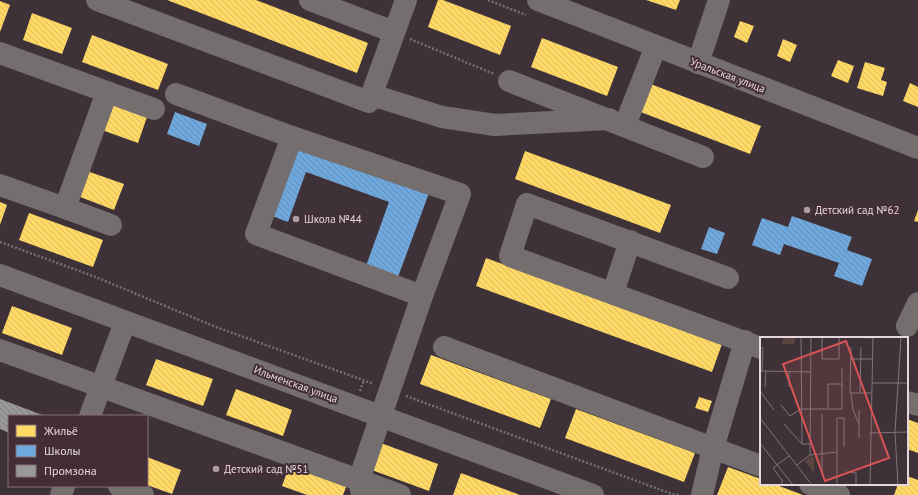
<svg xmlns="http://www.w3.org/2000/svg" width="918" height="495" viewBox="0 0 918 495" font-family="'PT Sans',sans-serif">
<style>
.homes{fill:url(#homes-back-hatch)}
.schools{fill:url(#schools-back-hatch)}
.industry{fill:url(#industry-back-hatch)}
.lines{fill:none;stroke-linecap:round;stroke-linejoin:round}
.path{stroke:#777073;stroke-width:2.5;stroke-dasharray:2 2;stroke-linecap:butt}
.minor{stroke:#746e6f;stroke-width:22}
.poi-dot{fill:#ab9da3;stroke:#432d37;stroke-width:1.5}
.labels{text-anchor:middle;stroke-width:4;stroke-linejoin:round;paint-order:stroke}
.street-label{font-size:11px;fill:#e6d7dd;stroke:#432d37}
.poi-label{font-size:11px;fill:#e6d7dd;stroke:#432d37;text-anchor:start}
.inset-road{fill:none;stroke:#81747a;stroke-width:1}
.view{fill:#da5455;fill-opacity:0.15;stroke:#da5455;stroke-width:2}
.inset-edge{fill:none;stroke:#e6d7dd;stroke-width:2}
</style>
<defs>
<pattern id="homes-back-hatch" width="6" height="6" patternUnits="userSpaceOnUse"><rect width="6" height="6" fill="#ffd966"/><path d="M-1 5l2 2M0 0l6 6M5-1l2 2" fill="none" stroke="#daba5f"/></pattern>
<pattern id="schools-back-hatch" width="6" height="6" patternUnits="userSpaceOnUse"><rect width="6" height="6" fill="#6fa8dc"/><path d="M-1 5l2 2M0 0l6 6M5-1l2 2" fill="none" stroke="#648eb6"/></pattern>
<pattern id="industry-back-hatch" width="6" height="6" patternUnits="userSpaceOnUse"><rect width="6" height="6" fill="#999"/><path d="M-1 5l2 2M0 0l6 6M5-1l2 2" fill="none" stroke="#807e7f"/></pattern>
</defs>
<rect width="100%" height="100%" fill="#3e3238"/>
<!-- homes -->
<g class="homes">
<polygon points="167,0 256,0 368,43 357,73"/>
<polygon points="438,0 443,0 511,26 500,55 428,27"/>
<polygon points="646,0 680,0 676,10"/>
<polygon points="0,1 10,5 0,32"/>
<polygon points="32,13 72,28 62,54 23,40"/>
<polygon points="740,21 754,26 747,43 734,37"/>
<polygon points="92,35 168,64 158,90 82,62"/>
<polygon points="542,38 618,67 607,96 531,67"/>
<polygon points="783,39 797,45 790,62 777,56"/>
<polygon points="838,60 854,66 848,83 831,76"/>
<polygon points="865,62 885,68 881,80 887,82 883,96 857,88"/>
<polygon points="648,83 761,126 750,154 638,111"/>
<polygon points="910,83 918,87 918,107 903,101"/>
<polygon points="109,102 147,117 138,143 99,129"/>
<polygon points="525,151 671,205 660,233 515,179"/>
<polygon points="84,170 124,184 114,210 75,195"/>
<polygon points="0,202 7,205 0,225"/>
<polygon points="918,210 918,222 914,221"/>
<polygon points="29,213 103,240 93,267 19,240"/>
<polygon points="486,258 722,344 712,372 476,286"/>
<polygon points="12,306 72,328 62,355 2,333"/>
<polygon points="431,355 551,399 540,428 420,384"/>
<polygon points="156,359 213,379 203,406 146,385"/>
<polygon points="236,389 292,410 283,436 226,415"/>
<polygon points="699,397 712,401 708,412 695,408"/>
<polygon points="576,409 695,453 684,482 565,438"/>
<polygon points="907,419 918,423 918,453 907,449"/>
<polygon points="378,442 438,464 429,491 369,469"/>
<polygon points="147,457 181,470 172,494 147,485"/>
<polygon points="291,461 348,482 343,495 307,495 282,486"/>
<polygon points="728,467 761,479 761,484 774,484 803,495 717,495"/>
<polygon points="461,473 520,495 453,495"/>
<polygon points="907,476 918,480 918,495 894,495 898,484 907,484"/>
</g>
<!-- schools -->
<g class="schools">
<polygon points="175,112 207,124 199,146 167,134"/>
<polygon points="293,143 429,193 398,277 366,266 389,202 306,172 288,222 267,214"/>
<polygon points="792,216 852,237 847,250 872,259 862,286 834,276 839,263 784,244 780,255 752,245 762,218 788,227"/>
<polygon points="709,227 725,233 717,254 701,249"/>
</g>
<!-- industry -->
<polygon class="industry" points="0,399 45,416 9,416 9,433 0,429"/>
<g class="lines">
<!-- path -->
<g class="path">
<polyline points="488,0 526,15"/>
<polyline points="410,39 494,74"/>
<polyline points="0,242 93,276 216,327 374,384"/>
<polyline points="360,391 364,380"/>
<polyline points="406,396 672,494 680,495"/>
</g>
<!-- minor -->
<g class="minor">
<polyline points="97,0 369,102 406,0"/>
<polyline points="310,0 394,32"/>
<polyline points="538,0 918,148"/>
<polyline points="0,53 107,92 65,208 0,185"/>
<polyline points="698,63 719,0"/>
<polyline points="509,81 703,157"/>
<polyline points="107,92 154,109"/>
<polyline points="176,94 292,137"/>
<polyline points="372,95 442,117 495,125 609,119"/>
<polyline points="625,125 656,46"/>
<polyline points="65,208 111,225"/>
<polyline points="0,275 593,495"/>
<polyline points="728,278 527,204 510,256 761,348"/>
<polyline points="613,293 630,241"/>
<polyline points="907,326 918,303"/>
<polyline points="444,347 761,466"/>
<polyline points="0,350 400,495"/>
<polyline points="907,402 918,405"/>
<polyline points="90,416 125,322"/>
<polyline points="810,484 839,495"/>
<polyline points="119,486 143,495"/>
<polyline points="61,495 64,486"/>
<polyline points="362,495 359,480 422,296 460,194 292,137 256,234 422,296"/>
<polyline points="702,495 713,448 745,341"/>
</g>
</g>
<!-- markers -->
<g class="poi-dot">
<circle cx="807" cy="210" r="4"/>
<circle cx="296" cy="219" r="4"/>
<circle cx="216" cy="469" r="4"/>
</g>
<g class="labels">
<!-- street labels -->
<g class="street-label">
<text transform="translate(728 75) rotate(21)" y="4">Уральская улица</text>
<text transform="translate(296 384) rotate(20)" y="4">Ильменская улица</text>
</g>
<!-- poi labels -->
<g class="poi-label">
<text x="815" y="214">Детский сад №62</text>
<text x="304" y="223">Школа №44</text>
<text x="224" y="473">Детский сад №51</text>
</g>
</g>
<!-- overview -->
<g transform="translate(760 337)">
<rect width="148" height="148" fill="#3e3238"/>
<path d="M36,0L34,7H22L23,0ZM51,119L54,121V136L45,124Z" fill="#5a4541"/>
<path class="inset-road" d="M41,0L42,107H50M62,0V22H79V0M90,0L113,1M91,10L90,56H111M0,11H3L2,34M90,22H112M0,34L51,35M29,34V50M112,46H148M82,47V31M5,50L6,34M0,54L14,73M91,56L93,73L99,87M100,56L101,10M21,68L30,79L41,72H82V47H68V71M0,81L52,148M24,87L42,107M110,96L148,95M99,101V73M0,106L33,148M50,118L77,115M37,128L50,118L51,0M86,135L96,136V148M62,136V77M22,148V143L13,131L29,119M77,148V81H84V110M110,148L113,0M138,148L135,95L141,0"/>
<path class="view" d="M86,4L129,121L65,144L23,27Z"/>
<rect width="148" height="148" class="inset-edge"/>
</g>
<!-- legend -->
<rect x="8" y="415" width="140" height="72" fill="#432d37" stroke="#847179"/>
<rect x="16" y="425" width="20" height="12" fill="#ffd966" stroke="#847179"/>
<text x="44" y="435" font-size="12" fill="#e6d7dd">Жильё</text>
<rect x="16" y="445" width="20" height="12" fill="#6fa8dc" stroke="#847179"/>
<text x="44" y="455" font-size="12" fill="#e6d7dd">Школы</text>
<rect x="16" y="465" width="20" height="12" fill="#999999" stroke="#847179"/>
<text x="44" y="475" font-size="12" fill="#e6d7dd">Промзона</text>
</svg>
